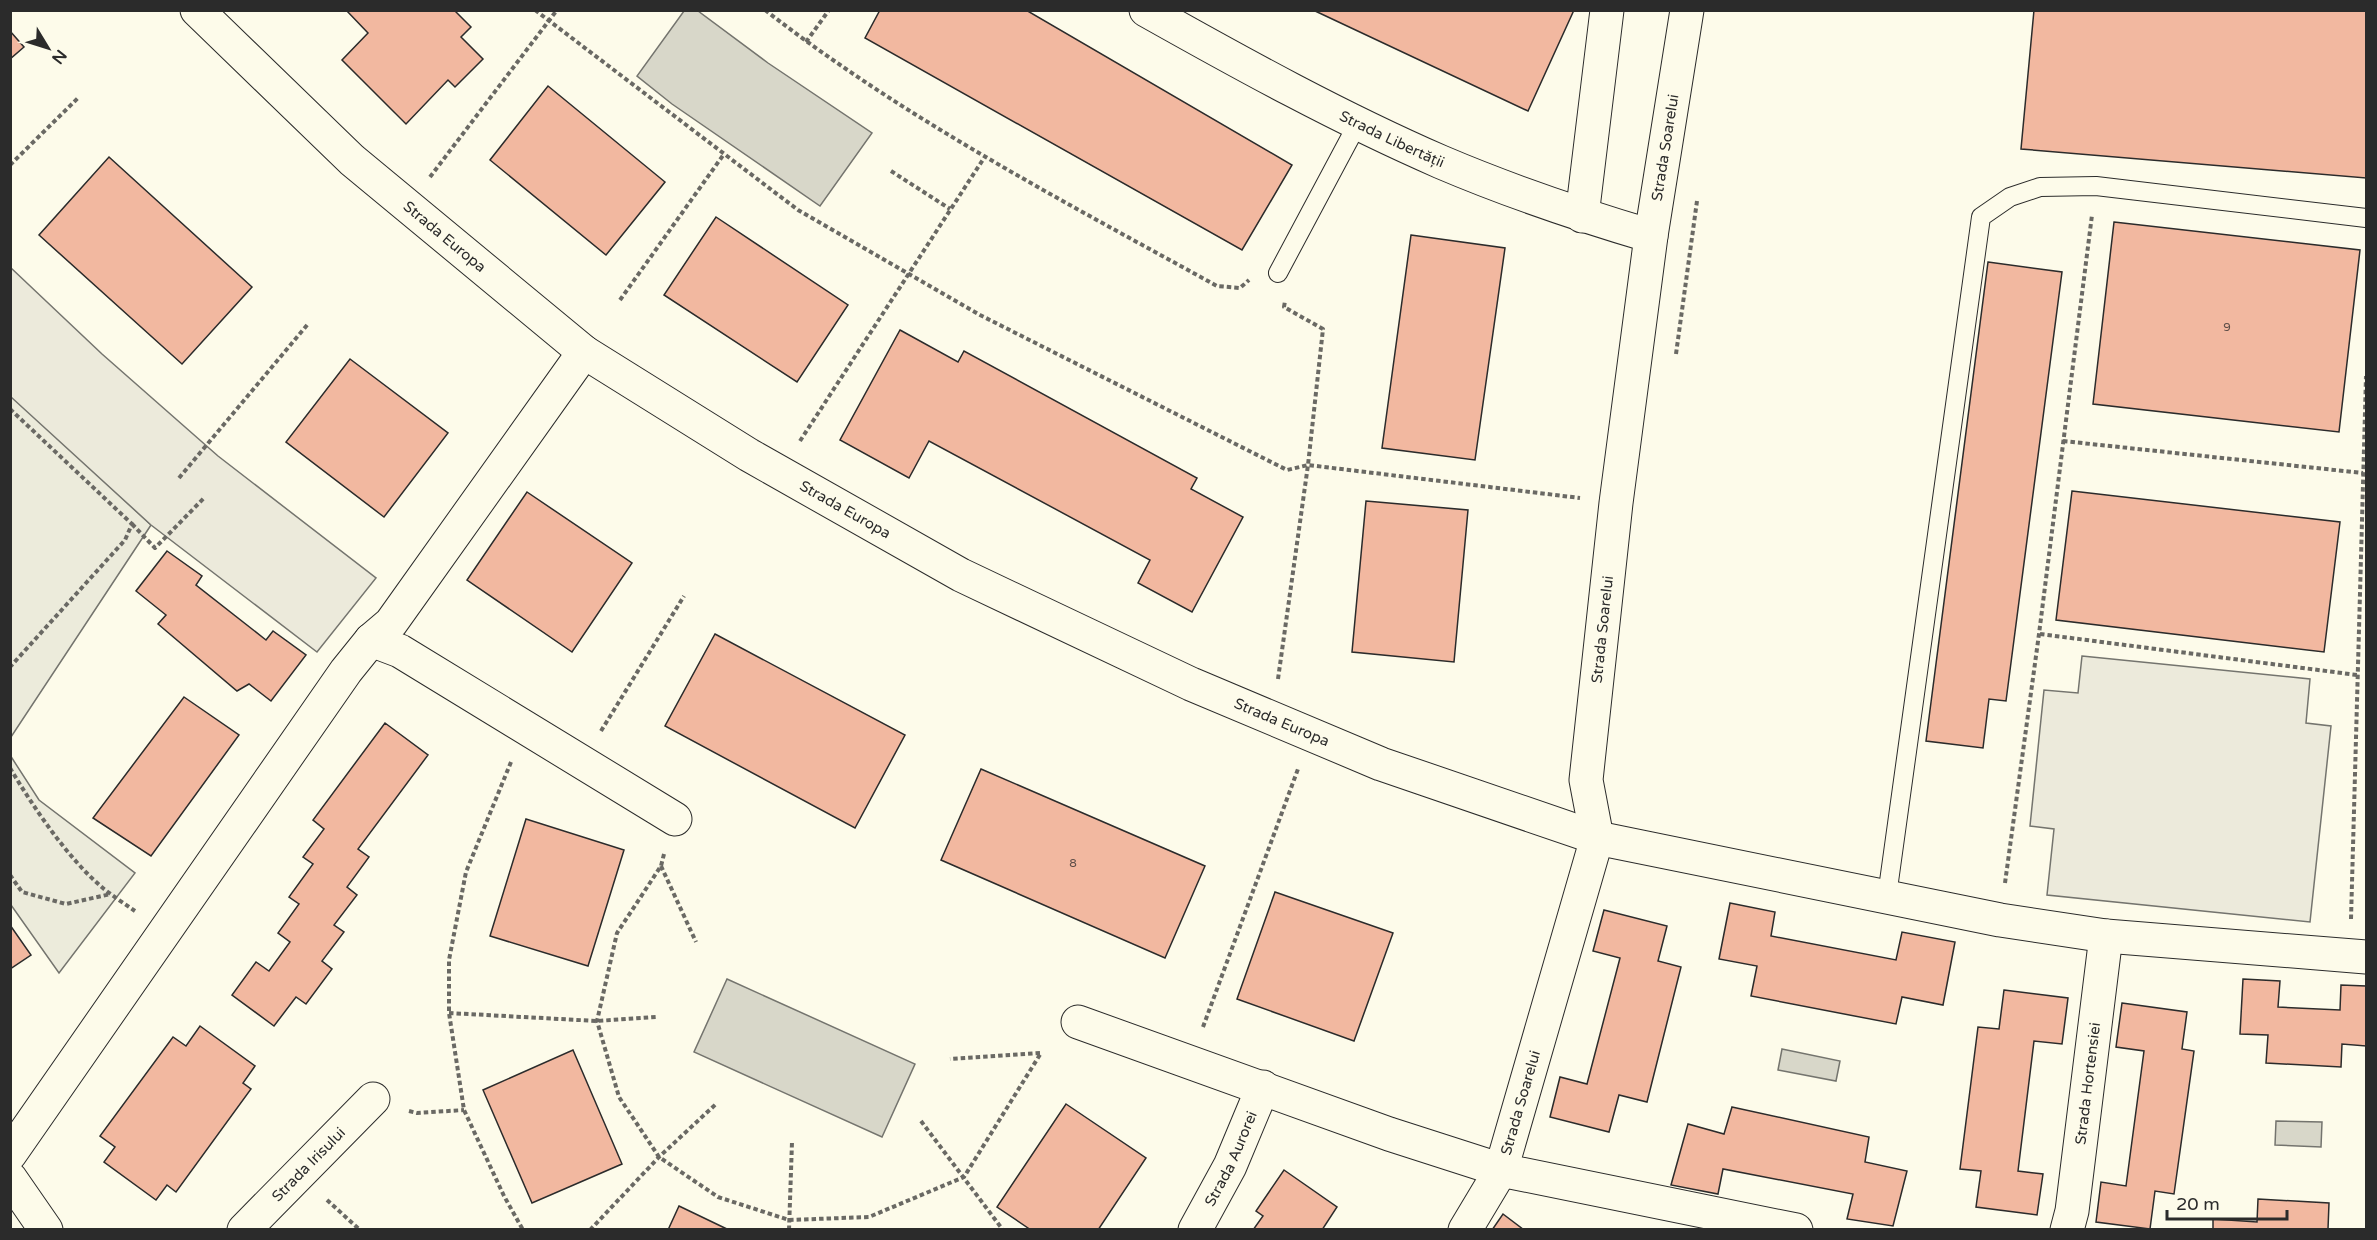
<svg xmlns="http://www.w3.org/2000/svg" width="2377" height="1240" viewBox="0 0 2377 1240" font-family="'Varela Round',sans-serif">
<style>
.green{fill:#ecebdb;stroke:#74746e;stroke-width:1.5}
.parking{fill:#eceadb;stroke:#74746e;stroke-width:1.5}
.water{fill:#d8d7c9;stroke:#74746e;stroke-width:1.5}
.building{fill:#f2b8a0;stroke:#2b2b2b;stroke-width:1.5}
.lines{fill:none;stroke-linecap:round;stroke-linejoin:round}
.service-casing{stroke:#2b2b2b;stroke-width:20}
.minor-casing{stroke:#2b2b2b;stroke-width:35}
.tertiary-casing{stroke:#2b2b2b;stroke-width:35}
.path{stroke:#6a6964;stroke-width:4;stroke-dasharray:4.5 3;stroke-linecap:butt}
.service{stroke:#fdfbea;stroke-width:18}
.minor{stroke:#fdfbea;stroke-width:33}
.tertiary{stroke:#fdfbea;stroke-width:33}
.labels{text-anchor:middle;stroke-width:4.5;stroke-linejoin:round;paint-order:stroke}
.number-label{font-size:12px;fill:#5d4e48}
.street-label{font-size:15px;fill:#2b2b2b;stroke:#fdfbea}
</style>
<rect width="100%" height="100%" fill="#fdfbea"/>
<!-- green -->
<g class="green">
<polygon points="11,394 151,525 11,737"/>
<polygon points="10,755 39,800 135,873 59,973 11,905"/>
</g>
<!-- parking -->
<g class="parking">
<polygon points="10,267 102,354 218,456 376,578 317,652 151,525 11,397"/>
<polygon points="2082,656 2310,679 2306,723 2331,726 2310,922 2047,895 2054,829 2030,826 2044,690 2078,693"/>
</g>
<!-- water -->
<g class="water">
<polygon points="684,11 698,11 768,63 872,133 820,206 672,104 637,76"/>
<polygon points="727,979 915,1064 882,1137 694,1052"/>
<polygon points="1782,1049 1840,1061 1836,1081 1778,1070"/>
<polygon points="2276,1121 2322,1122 2321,1147 2275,1145"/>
</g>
<!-- building -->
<g class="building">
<polygon points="346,10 454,10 471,27 461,37 483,59 455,87 448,80 406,124 342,60 368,33"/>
<polygon points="880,10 1026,10 1292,165 1242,250 865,38"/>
<polygon points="1313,10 1574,10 1528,111"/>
<polygon points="2034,10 2366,10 2366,178 2021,149"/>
<polygon points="10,31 24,47 10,59"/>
<polygon points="548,86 665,182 606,255 490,160"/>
<polygon points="109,157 252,287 182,364 39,235"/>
<polygon points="716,217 848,305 797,382 664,295"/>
<polygon points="2114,222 2360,250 2339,432 2093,404"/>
<polygon points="1411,235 1505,248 1475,460 1382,448"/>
<polygon points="1988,262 2062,272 2006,701 1989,699 1983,748 1926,741"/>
<polygon points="900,330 958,362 964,351 1197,478 1191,489 1243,517 1192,612 1138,583 1150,560 929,441 909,478 840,440"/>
<polygon points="350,359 448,433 384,517 286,442"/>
<polygon points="2072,491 2340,522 2324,652 2056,620"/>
<polygon points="527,492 632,563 572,652 467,580"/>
<polygon points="1366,501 1468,510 1454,662 1352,652"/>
<polygon points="167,551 202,576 196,585 266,640 273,631 306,655 271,701 249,684 237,691 158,624 166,615 136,591"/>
<polygon points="715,634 905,735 855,828 665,726"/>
<polygon points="184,697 239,735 151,856 93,818"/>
<polygon points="385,723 428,755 358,849 369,857 347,887 357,895 334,925 344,932 322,961 332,969 306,1004 296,997 274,1026 232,995 256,962 269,971 290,942 278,933 299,904 289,897 313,864 303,857 324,829 313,820"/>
<polygon points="981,769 1205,866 1165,958 941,860"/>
<polygon points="526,819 624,850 588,966 490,936"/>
<polygon points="1275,892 1393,933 1354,1041 1237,999"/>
<polygon points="1730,903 1775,912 1771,936 1896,960 1902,932 1955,942 1943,1005 1902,997 1896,1024 1751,996 1757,966 1719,959"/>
<polygon points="1604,910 1667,926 1658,961 1681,967 1647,1102 1619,1095 1609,1132 1550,1117 1560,1077 1587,1084 1620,958 1593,951"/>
<polygon points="10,925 31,955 10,969"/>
<polygon points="2243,979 2280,981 2278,1007 2340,1010 2341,985 2366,986 2366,1046 2342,1044 2341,1067 2266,1063 2268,1035 2240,1034"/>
<polygon points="2004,990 2068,998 2062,1044 2034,1041 2018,1171 2043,1174 2037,1215 1976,1207 1981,1171 1960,1169 1978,1027 1999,1029"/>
<polygon points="2122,1003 2187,1012 2182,1049 2194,1051 2174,1194 2155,1191 2150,1229 2096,1222 2101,1182 2126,1186 2144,1051 2116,1047"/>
<polygon points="200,1026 255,1066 243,1083 251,1089 176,1192 167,1185 156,1200 104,1162 115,1147 100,1136 173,1037 186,1046"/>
<polygon points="573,1050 622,1164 532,1203 483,1090"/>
<polygon points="1066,1104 1146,1158 1098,1230 1031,1230 997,1207"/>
<polygon points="1732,1107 1869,1137 1865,1162 1907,1171 1893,1226 1847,1219 1853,1194 1723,1169 1718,1194 1671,1185 1688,1124 1724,1134"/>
<polygon points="1284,1170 1337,1207 1322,1230 1253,1230 1263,1216 1256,1211"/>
<polygon points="2258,1199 2329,1203 2328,1229 2340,1230 2213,1230 2213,1219 2257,1222"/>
<polygon points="679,1206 729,1230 668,1230"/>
<polygon points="1503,1214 1524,1230 1492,1230"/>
</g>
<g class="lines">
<!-- service casing -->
<g class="service-casing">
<g id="service">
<polyline points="1278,273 1358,123"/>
<polyline points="1887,896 1981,217 2010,197 2040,187 2096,186 2366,218"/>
</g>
</g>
<!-- minor casing -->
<g class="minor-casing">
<g id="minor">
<path id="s1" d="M1146,10C1242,64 1340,118 1441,162C1509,191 1580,215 1651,236"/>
<polyline points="1582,216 1607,10"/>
<polyline points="371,640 400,651 675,819"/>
<polyline points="1078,1022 1389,1134 1501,1170 1796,1230"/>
<polyline points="10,1154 346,671 371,640 391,623 584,352"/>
<polyline points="10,1178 46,1230"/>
<path id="s2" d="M244,1230L373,1099"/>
<path id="s3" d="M1195,1230L1230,1166L1263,1087"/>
<path id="s4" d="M1465,1230L1501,1170L1597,838L1586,780L1616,503L1651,236L1687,10"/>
<path id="s5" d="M2067,1230L2072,1211L2106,936"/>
</g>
</g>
<!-- tertiary casing -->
<g class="tertiary-casing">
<g id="tertiary">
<path id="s6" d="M197,10L352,160L584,352L749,455L961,575L1191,684L1381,764L1597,838L2000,920L2106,936L2366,957"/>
</g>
</g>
<!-- path -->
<g class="path">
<polyline points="535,10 798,210 980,315 1287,470 1308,465 1580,498"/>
<path d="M765,10C905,119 1063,201 1217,286L1240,288L1249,280"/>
<polyline points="806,42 829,10"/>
<polyline points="10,165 78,98"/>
<polyline points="891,171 950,209"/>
<polyline points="430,177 557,10"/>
<polyline points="620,300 724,154"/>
<polyline points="1676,354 1697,201"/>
<polyline points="10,409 132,524 125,540 10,667"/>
<polyline points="800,441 984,158"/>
<polyline points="2063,441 2363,473"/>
<polyline points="179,478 308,324"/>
<polyline points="132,524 155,548 204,498"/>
<polyline points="2040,634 2357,675"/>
<polyline points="1278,679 1308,465 1323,329 1284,307 1285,301"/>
<polyline points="601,731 684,596"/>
<polyline points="511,762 466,872 449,960 449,1013 464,1110 504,1196 523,1230"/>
<path d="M10,768C34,808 68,859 104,889C114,897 125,904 135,911"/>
<polyline points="664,854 661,866 617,933 597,1021 619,1097 659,1157 718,1197 789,1220 869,1217 964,1177 1041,1053 950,1059"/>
<polyline points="661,866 696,942"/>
<polyline points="10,875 22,892 66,904 111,894"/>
<polyline points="2005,883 2039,634 2092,215"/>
<polyline points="2351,919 2366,376"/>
<polyline points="449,1013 597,1021 656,1017"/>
<polyline points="1203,1027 1298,769"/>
<polyline points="409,1111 417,1113 464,1110"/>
<polyline points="921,1121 1003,1230"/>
<polyline points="327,1200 360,1230"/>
<polyline points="590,1230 659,1157 716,1104"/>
<polyline points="789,1230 792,1142"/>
</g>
<!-- service -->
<use href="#service" class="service"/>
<!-- minor -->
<use href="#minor" class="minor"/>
<!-- tertiary -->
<use href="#tertiary" class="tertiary"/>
</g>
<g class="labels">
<!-- number labels -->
<g class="number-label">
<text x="2227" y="331">9</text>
<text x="1073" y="867">8</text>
</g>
<!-- street labels -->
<g class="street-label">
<text dy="5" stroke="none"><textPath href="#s1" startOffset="278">Strada Libertății</textPath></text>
<text dy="5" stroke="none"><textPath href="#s4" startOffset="1112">Strada Soarelui</textPath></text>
<text dy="5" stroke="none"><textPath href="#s6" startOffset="336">Strada Europa</textPath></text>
<text dy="5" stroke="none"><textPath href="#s6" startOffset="822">Strada Europa</textPath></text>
<text dy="5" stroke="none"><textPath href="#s4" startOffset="626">Strada Soarelui</textPath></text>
<text dy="5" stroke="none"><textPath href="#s6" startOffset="1308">Strada Europa</textPath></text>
<text dy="5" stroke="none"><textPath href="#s5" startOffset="148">Strada Hortensiei</textPath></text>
<text dy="5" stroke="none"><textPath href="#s4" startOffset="140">Strada Soarelui</textPath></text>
<text dy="5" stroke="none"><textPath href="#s3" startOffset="80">Strada Aurorei</textPath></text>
<text dy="5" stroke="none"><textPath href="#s2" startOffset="92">Strada Irisului</textPath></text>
</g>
</g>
<!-- border -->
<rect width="2377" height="1240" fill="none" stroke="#2b2b2b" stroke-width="24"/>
<!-- north arrow -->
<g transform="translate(48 48) rotate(128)" stroke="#fdfbea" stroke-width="4.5" paint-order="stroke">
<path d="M0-4.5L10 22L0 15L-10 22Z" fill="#2b2b2b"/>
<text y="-9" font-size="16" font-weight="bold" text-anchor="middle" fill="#2b2b2b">N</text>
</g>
<!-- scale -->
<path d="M2167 1210v9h120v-9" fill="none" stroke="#2b2b2b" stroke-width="3"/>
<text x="2176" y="1210" font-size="18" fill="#2b2b2b" stroke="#fdfbea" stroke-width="4.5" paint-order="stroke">20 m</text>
</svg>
